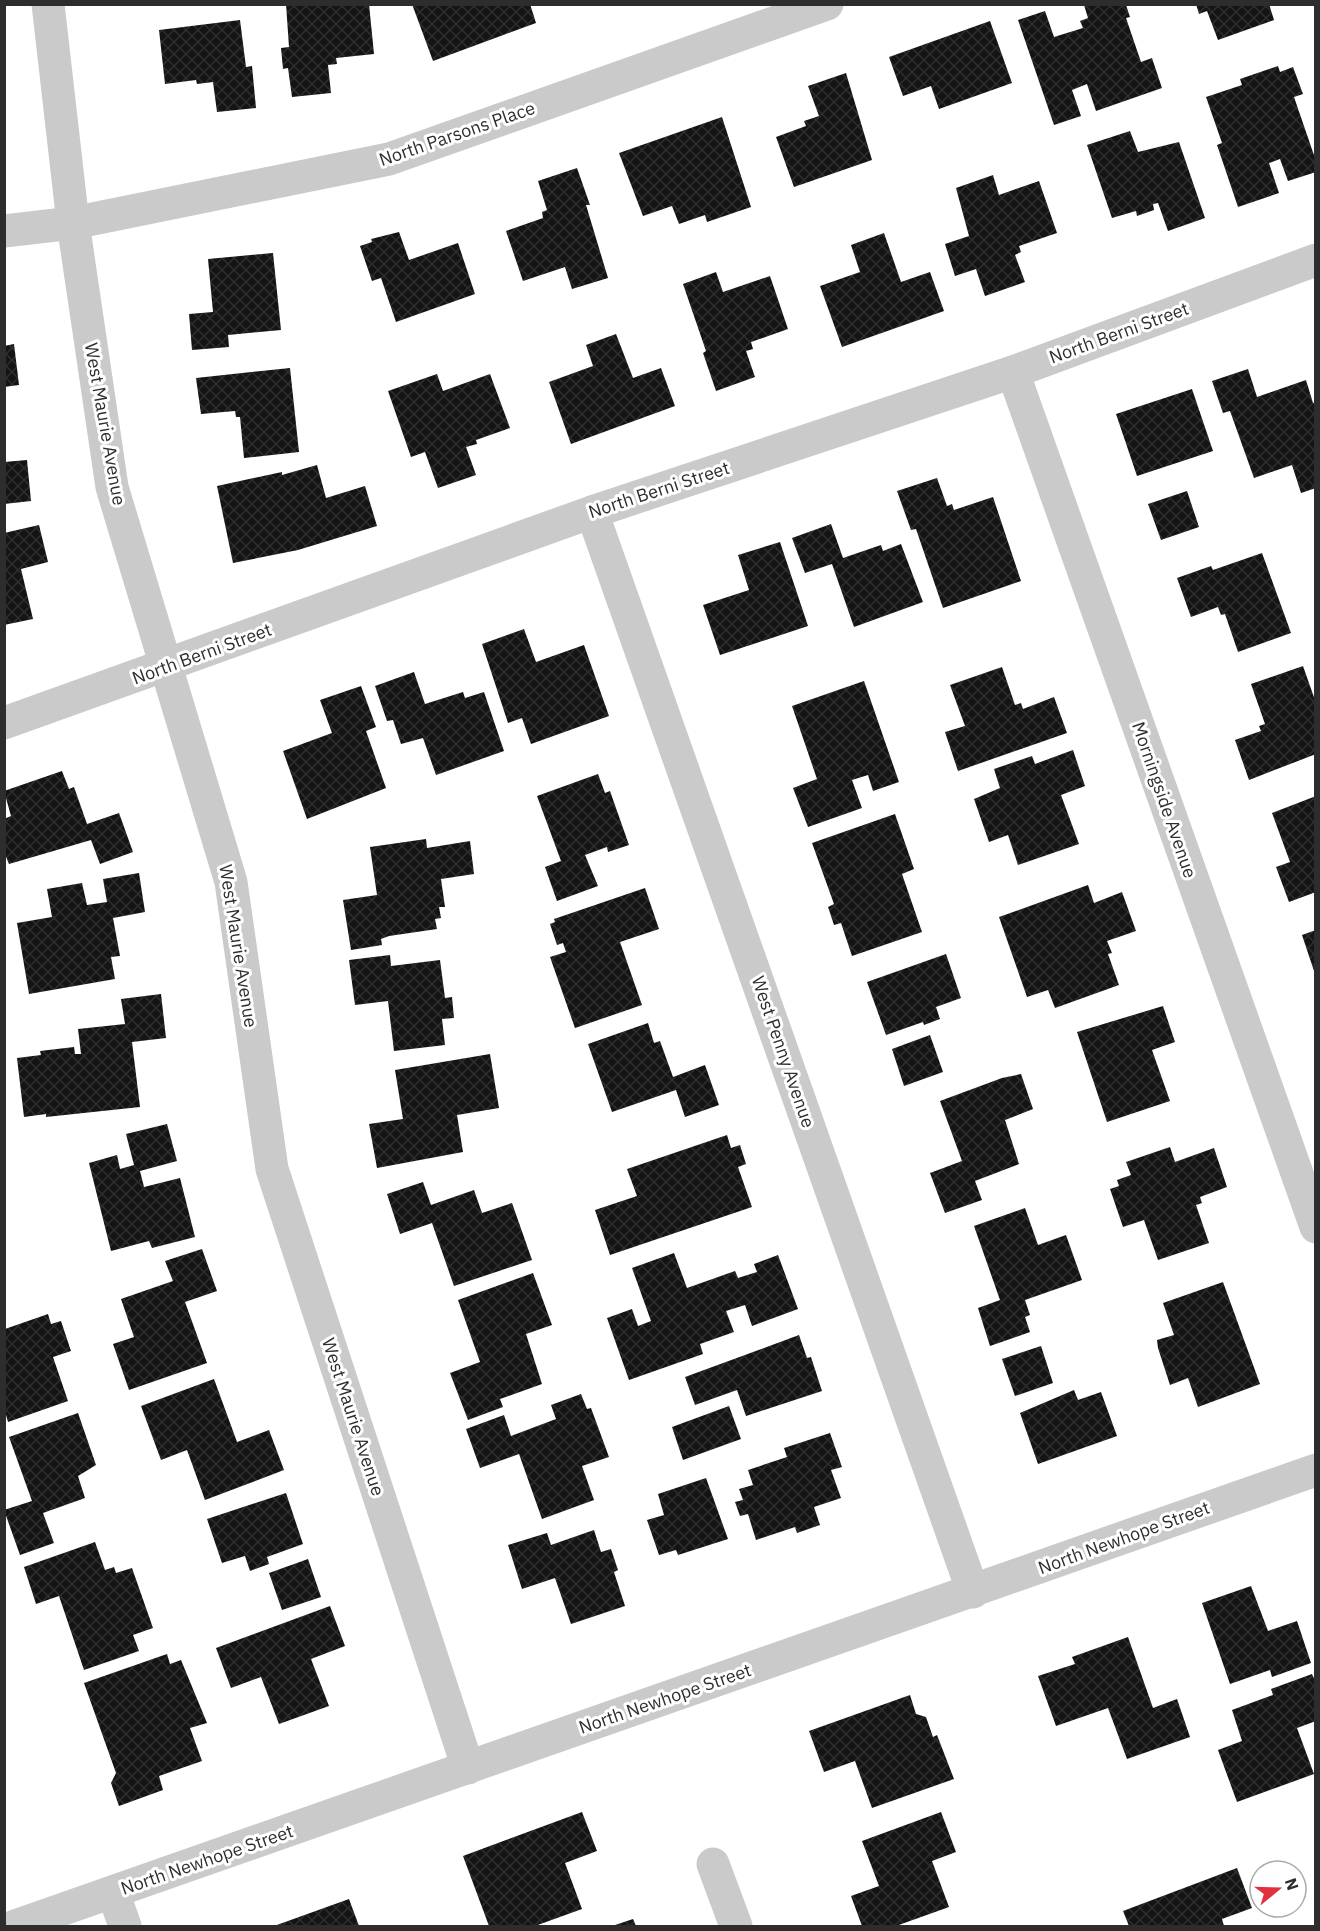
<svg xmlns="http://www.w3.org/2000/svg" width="1320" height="1931" viewBox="0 0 1320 1931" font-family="'IBM Plex Sans',sans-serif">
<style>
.building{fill:url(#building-cross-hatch)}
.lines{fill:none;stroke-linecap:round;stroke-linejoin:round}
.minor{stroke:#cacaca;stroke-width:33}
.tertiary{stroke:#cacaca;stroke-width:33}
.labels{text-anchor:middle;stroke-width:6;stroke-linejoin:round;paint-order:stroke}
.street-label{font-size:18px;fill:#2d2d2d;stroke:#fff}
</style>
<defs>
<pattern id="building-cross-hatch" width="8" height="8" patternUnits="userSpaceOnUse" patternTransform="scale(1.5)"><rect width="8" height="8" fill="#141414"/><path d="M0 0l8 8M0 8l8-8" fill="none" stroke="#2e2e2e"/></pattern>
</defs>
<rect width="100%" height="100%" fill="#fff"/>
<!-- building -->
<g class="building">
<polygon points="286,4 369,4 374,54 336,58 337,64 328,65 331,93 292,97 288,68 283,69 281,48 289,47"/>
<polygon points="412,4 530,4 536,23 433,61"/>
<polygon points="1196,4 1269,4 1274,20 1218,40 1207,11 1199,14"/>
<polygon points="1084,5 1126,5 1130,17 1126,18 1141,62 1152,58 1162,88 1096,111 1087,84 1072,90 1081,116 1054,125 1018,20 1045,11 1054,37 1083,28 1080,21 1088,18"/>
<polygon points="240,20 246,67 252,66 256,108 217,112 213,82 197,84 196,80 165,84 159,30"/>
<polygon points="990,21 1012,83 939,109 931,86 903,96 889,57"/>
<polygon points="1278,66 1280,72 1293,67 1303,94 1294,97 1316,161 1316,172 1288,181 1280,159 1269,163 1279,193 1238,207 1217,145 1222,143 1206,97 1242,85 1240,79"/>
<polygon points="846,73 872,160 794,187 776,137 806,126 804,121 819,116 808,86"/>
<polygon points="722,117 751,207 707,222 705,215 679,224 672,206 643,216 619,153"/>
<polygon points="1130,131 1138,152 1179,142 1205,218 1168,231 1158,203 1153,204 1154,210 1137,216 1136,211 1112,218 1087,145"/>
<polygon points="577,168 590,205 586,205 608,278 572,289 565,267 523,281 506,231 543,218 542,212 547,210 538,181"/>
<polygon points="993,175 999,195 1039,181 1057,233 1019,246 1021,252 1015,255 1025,282 985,296 976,269 955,276 945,244 969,236 956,188"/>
<polygon points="399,232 409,260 458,243 475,294 396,322 381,278 372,281 360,246 372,242 371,239"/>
<polygon points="884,233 901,282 930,272 944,311 842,347 820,286 860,272 851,245"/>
<polygon points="273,253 281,330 228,335 229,347 192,350 189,314 213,312 208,259"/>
<polygon points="716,272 723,292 770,276 788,329 751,342 753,349 746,351 755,377 716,391 703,353 706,351 683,284"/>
<polygon points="616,334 633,378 661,368 675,406 571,444 549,382 593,366 586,345"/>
<polygon points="14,344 19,385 4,387 4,346"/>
<polygon points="290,368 299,452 244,458 240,417 236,417 235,411 201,414 196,378"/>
<polygon points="1248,369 1257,397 1306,380 1313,403 1316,402 1316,488 1301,493 1292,465 1254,478 1230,411 1223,413 1212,381"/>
<polygon points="437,374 443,391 490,374 510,428 476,440 477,444 466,447 476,475 438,488 425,452 411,457 388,391"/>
<polygon points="1192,389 1213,451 1137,476 1116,414"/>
<polygon points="27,460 31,501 4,504 4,462"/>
<polygon points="317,465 326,498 365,486 377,526 298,550 233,563 217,486 282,472 282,475"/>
<polygon points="937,478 947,506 952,504 954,510 993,497 1021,581 943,608 916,529 911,530 897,491"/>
<polygon points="1187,491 1199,527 1161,540 1148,504"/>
<polygon points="831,524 843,558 881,545 883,551 901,544 923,602 854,627 832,564 805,573 792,538"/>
<polygon points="39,525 48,562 21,569 33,619 4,625 4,533"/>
<polygon points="780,542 808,626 720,655 703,605 749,590 738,555"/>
<polygon points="1262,553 1291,633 1238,652 1225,614 1221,615 1218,607 1191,617 1177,578 1211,566 1213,570"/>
<polygon points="524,629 536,662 584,645 609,716 531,744 522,718 508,723 482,644"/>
<polygon points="1303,666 1316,703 1316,754 1249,780 1235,740 1261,731 1259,726 1265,724 1251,684"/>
<polygon points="1002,667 1015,705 1021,703 1023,709 1054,697 1067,733 958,771 945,732 965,726 950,685"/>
<polygon points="414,672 425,704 463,692 465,698 484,692 504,751 436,775 423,738 401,744 393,720 387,721 375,686"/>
<polygon points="864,681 899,782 873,791 868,775 852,780 862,808 808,827 793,788 817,779 792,706"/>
<polygon points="361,686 376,727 366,731 386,788 307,819 283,751 332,733 320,700"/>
<polygon points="1073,750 1085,786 1061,795 1079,844 1018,865 1008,835 989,842 974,799 1000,788 994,769 1032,756 1035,764"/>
<polygon points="62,771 69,789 74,787 87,824 119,813 133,852 100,864 91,840 9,864 4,852 4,819 11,816 4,791"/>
<polygon points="598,774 605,793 610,791 629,845 608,852 607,847 585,855 598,886 557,901 545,867 561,861 537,796"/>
<polygon points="1316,796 1316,892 1289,902 1276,867 1290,862 1272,813"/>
<polygon points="895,814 914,869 902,874 922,932 852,956 841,923 834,925 828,907 834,904 812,843"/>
<polygon points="426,839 427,848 470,841 474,874 441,879 445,907 439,907 441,918 435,919 437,929 389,936 381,939 382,945 351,950 343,900 377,895 370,847"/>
<polygon points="139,873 145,912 113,918 120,956 111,957 115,979 29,994 17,923 52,917 47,889 82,883 87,905 107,902 103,879"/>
<polygon points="1088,885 1094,903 1122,892 1136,931 1107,941 1112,953 1108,954 1119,985 1055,1008 1048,990 1027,997 999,917"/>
<polygon points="645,888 659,929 620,942 642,1005 575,1028 550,957 566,952 563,943 557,945 550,924 555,922 554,919"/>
<polygon points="1316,930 1316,974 1315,974 1302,935"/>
<polygon points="946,954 961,998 936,1007 940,1019 924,1025 923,1022 886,1035 867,982"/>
<polygon points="390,955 391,966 440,960 445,998 452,997 454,1018 442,1019 445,1045 394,1051 388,1001 355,1005 349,960"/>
<polygon points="161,994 166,1038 132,1042 140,1107 46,1117 46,1114 24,1117 17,1058 41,1055 40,1051 74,1047 75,1054 81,1054 78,1029 125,1024 121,999"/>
<polygon points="1163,1006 1175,1042 1152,1050 1170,1101 1107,1122 1077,1032"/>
<polygon points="648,1023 654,1043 660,1041 673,1077 705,1065 719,1105 685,1117 676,1090 612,1112 588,1044"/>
<polygon points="930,1035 943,1072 904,1086 892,1049"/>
<polygon points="490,1054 499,1108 457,1115 463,1152 377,1168 369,1124 403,1119 395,1070"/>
<polygon points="1021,1074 1033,1109 1005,1120 1019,1164 975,1181 982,1200 945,1213 930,1173 962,1161 940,1101 1002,1078"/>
<polygon points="167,1124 177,1161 140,1171 144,1187 180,1178 195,1237 152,1248 149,1241 111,1251 89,1163 117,1155 120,1169 134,1165 126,1134"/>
<polygon points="727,1135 731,1148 740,1145 746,1164 738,1167 752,1207 610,1255 595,1210 637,1196 627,1169"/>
<polygon points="1170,1147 1175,1162 1214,1148 1227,1187 1200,1197 1202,1203 1196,1205 1209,1243 1158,1260 1144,1220 1123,1227 1110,1189 1119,1186 1117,1180 1131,1175 1126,1162"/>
<polygon points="423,1182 431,1205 474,1190 482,1213 512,1203 532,1260 454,1286 432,1223 400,1234 387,1194"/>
<polygon points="1025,1208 1038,1245 1066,1235 1082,1280 1025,1300 1030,1315 1025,1317 1030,1332 990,1346 978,1308 1000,1300 974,1226"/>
<polygon points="202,1249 217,1291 185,1302 207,1363 129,1390 113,1344 134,1337 121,1299 173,1281 165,1261"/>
<polygon points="674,1253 687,1288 735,1271 738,1278 757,1272 754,1264 778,1255 798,1309 752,1326 745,1305 726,1311 734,1332 700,1344 703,1354 629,1380 607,1318 632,1309 638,1326 651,1321 632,1268"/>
<polygon points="533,1273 552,1325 526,1334 542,1384 500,1399 503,1407 468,1420 450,1373 480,1362 458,1300"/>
<polygon points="1223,1282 1260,1384 1198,1407 1188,1378 1170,1385 1158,1348 1157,1340 1174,1335 1163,1303"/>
<polygon points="48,1314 51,1324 61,1321 71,1351 53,1357 68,1401 8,1422 5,1411 5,1329"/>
<polygon points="799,1335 807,1358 811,1357 822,1391 746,1416 737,1390 695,1405 685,1377"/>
<polygon points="1041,1346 1053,1383 1015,1396 1002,1359"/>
<polygon points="214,1379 237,1442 269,1430 284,1470 205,1500 187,1450 161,1460 141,1406"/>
<polygon points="1074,1390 1078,1400 1101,1392 1117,1436 1038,1464 1020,1413"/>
<polygon points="581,1394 587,1409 591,1408 609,1457 582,1466 594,1500 542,1519 519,1454 480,1468 466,1429 504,1415 511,1436 556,1419 551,1405"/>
<polygon points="729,1406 741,1439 683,1460 672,1427"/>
<polygon points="78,1413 96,1465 78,1476 85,1498 43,1513 54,1543 20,1555 4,1510 32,1501 9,1437"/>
<polygon points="830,1433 842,1467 831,1470 841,1498 814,1507 820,1525 797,1533 795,1527 756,1540 748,1514 740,1516 735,1502 743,1500 739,1489 753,1485 748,1470 787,1457 784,1448"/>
<polygon points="706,1478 728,1539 678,1555 676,1550 659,1555 647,1520 664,1515 658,1494"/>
<polygon points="286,1493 303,1544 267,1557 269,1564 250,1571 245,1556 222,1563 207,1519"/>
<polygon points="594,1530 601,1552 611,1549 618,1570 614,1572 625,1606 571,1624 555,1578 522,1589 508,1545 547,1533 551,1545"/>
<polygon points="95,1542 105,1570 114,1567 116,1573 132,1568 153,1628 133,1635 139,1651 84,1670 59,1596 36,1604 24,1567"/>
<polygon points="308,1559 321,1597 282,1610 269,1573"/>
<polygon points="1251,1586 1268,1631 1297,1621 1311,1663 1272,1677 1270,1670 1230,1684 1202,1603"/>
<polygon points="330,1606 345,1646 311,1659 329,1706 279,1724 261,1677 231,1688 216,1648"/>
<polygon points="1128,1637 1153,1708 1177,1699 1190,1737 1127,1759 1108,1708 1056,1726 1038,1676 1075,1664 1072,1657"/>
<polygon points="167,1654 170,1664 181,1660 207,1723 190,1728 202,1761 159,1776 163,1790 119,1806 111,1783 116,1773 84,1683"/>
<polygon points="1312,1674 1316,1683 1316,1721 1297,1728 1314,1774 1237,1802 1218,1750 1242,1741 1232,1710 1273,1695 1271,1689"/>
<polygon points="910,1695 916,1714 926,1717 933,1737 937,1735 954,1779 872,1808 855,1761 824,1772 809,1731"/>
<polygon points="582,1812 597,1851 565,1863 582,1909 535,1926 489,1926 463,1856"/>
<polygon points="941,1812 956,1852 932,1861 949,1907 896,1926 862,1926 851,1896 879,1886 862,1841"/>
<polygon points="1237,1868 1252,1908 1222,1919 1224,1926 1129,1926 1123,1911"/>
<polygon points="349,1899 359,1926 274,1926"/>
<polygon points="633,1919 636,1926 612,1926"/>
</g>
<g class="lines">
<!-- minor -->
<g class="minor">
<polyline points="48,4 73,223 112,487 231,882 272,1169 468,1768"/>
<polyline points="4,231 73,223 389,159 827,4"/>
<polyline points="1013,372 1316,1227"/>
<polyline points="592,512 973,1592"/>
<polyline points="4,723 592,512 1013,372 1316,260"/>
<polyline points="713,1864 736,1926"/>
<polyline points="113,1892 125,1926"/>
</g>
<!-- tertiary -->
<polyline class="tertiary" points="15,1926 1316,1470"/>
</g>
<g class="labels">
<!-- street labels -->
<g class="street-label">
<text transform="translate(457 134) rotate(-19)" y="6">North Parsons Place</text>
<text transform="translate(1119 333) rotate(-20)" y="6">North Berni Street</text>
<text transform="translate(105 424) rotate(80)" y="6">West Maurie Avenue</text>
<text transform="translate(659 490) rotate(-18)" y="6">North Berni Street</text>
<text transform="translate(202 654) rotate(-20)" y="6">North Berni Street</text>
<text transform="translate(1164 800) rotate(71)" y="6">Morningside Avenue</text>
<text transform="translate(238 946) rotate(81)" y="6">West Maurie Avenue</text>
<text transform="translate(783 1052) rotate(71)" y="6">West Penny Avenue</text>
<text transform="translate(353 1417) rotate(72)" y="6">West Maurie Avenue</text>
<text transform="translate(1124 1538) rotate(-20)" y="6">North Newhope Street</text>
<text transform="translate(665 1699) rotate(-19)" y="6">North Newhope Street</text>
<text transform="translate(207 1860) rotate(-19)" y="6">North Newhope Street</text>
</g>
</g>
<!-- border -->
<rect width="1320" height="1931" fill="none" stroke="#2d2d2d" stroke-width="12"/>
<!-- north arrow -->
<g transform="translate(1278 1889) rotate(71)"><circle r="28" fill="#ffffff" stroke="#ababab" stroke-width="1.5"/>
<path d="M0-4.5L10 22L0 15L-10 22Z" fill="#e2313e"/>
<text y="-9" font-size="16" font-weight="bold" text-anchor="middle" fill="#2d2d2d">N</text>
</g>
</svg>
